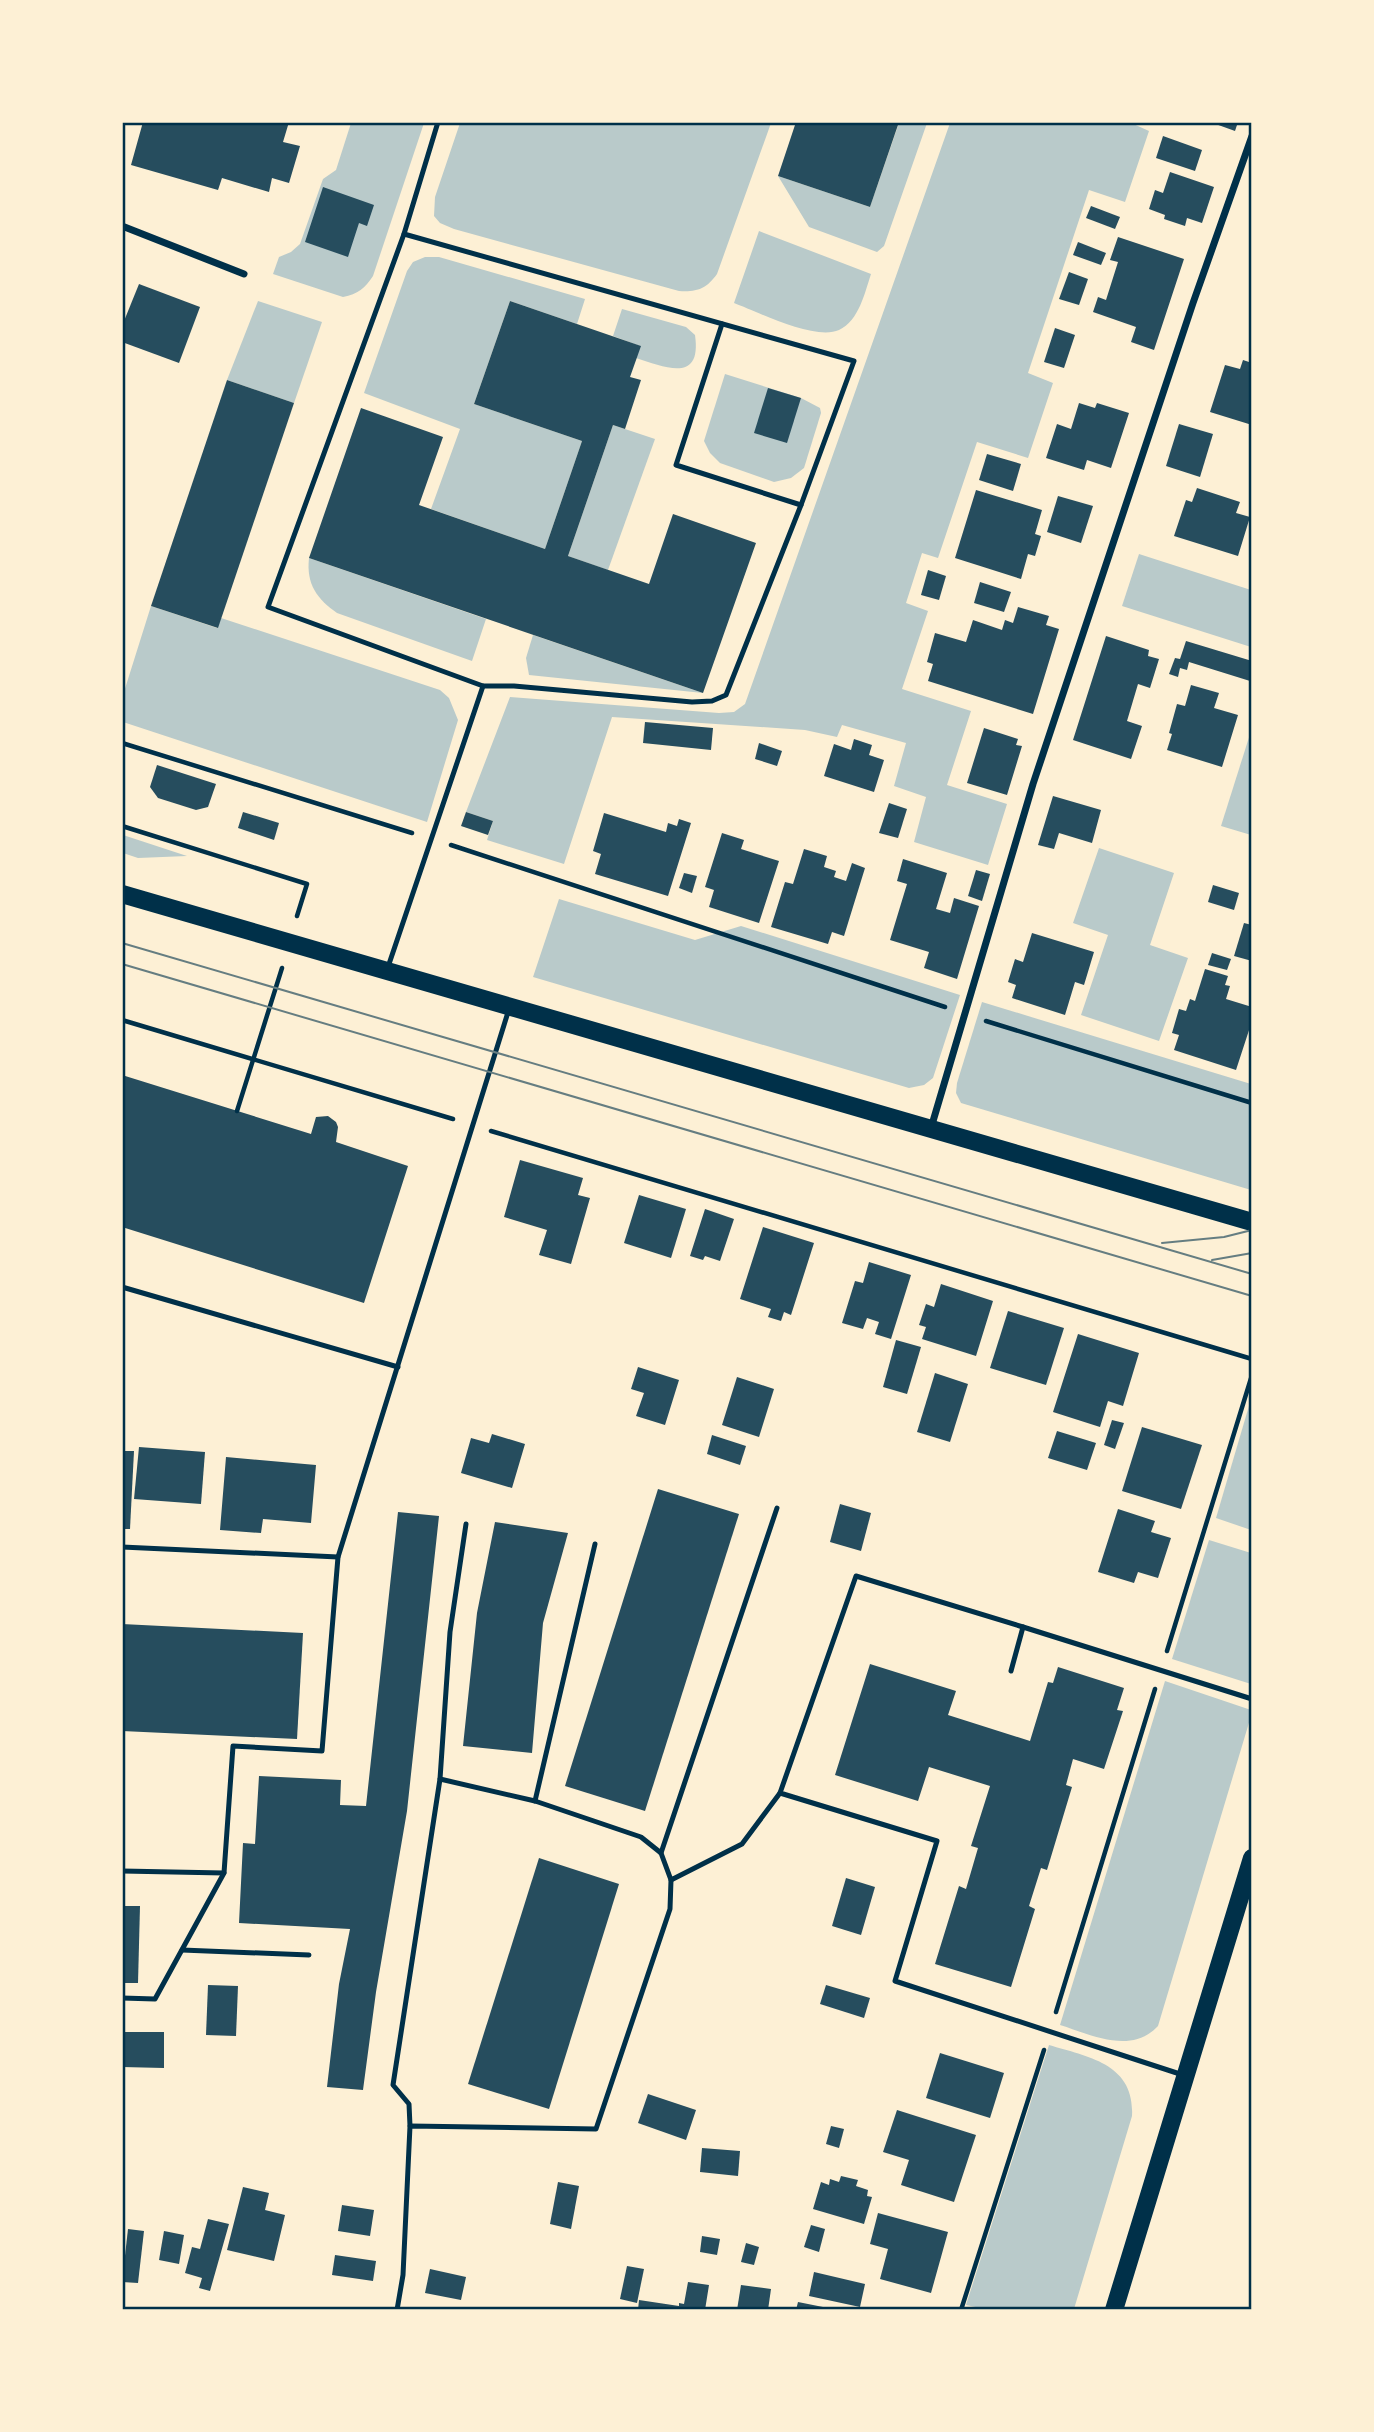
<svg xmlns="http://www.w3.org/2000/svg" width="1374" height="2432" viewBox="0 0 1374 2432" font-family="'Golos Text',sans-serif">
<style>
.green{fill:#b9caca}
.building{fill:#264d5e}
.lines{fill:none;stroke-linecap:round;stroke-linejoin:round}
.path{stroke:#003049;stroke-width:4.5}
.service{stroke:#003049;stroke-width:5}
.minor{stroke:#003049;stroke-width:7}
.primary{stroke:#003049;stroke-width:18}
.tram{stroke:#657d81;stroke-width:2}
.neatline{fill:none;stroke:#003049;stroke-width:2.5}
</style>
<rect width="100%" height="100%" fill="#fdf0d5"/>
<!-- green -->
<g class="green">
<polygon points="1129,122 1149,131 1125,202 1089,190 1028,373 1053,383 1028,458 977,442 938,558 922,553 906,603 928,611 902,689 971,711 947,785 1007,804 988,865 914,842 926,797 894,786 906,743 842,725 837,737 805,730 612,717 564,864 487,840 493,821 466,812 510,697 719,713 734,712 745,704 950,123"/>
<path d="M351,123H424L373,276C365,288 358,294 343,297L273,274L279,257L291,252L300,244L323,179L336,170Z"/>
<path d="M460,123V122L771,123L717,274C706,289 698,292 679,291L454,229L440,223L434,216L435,197Z"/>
<polygon points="899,123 927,123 884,246 877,252 809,227 778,176 870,207"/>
<path d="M759,231L871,274C865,292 859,321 839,330C815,341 758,312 734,303Z"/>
<polygon points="425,257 439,257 585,299 577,324 510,301 474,404 582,441 545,549 431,509 460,429 364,393 407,271 413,262"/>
<polygon points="258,301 322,322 294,403 227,380"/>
<path d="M622,309L686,327L695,335C702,384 665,367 636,358L640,346L613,336Z"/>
<polygon points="725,374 801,398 820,408 821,413 804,468 791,478 774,482 720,463 710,453 704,441"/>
<polygon points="613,425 655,439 608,570 568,556"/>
<polygon points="1139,554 1251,590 1251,647 1122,606"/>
<path d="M309,558L486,619L472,661L337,613C317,599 306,584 309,558Z"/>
<polygon points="151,606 217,628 221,618 440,690 449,698 458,720 427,822 123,722 123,695"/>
<polygon points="533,635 703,693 529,675 526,658"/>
<polygon points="1251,731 1251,835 1221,826"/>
<polygon points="123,835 187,856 138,858 123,853"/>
<polygon points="1099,848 1174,873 1150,945 1188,958 1159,1041 1081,1015 1108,935 1073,923"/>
<polygon points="559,899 695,940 741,926 960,995 933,1078 924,1085 909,1088 533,977"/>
<polygon points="982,1002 1251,1084 1251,1190 961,1103 956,1093 957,1083"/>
<polygon points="1251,1399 1251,1530 1216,1518"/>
<polygon points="1209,1540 1251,1553 1251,1684 1172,1659"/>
<path d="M1165,1681L1251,1710V1716L1158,2026C1131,2055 1092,2035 1060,2025Z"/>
<path d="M1049,2045C1089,2057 1135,2064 1132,2116L1074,2309H985L966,2305Z"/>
</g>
<!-- building -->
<g class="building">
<polygon points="143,122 289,122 283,142 300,146 289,183 272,178 269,192 222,178 218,190 131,165"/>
<polygon points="796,122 899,122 870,207 778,176"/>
<polygon points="1210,122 1238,122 1235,131"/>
<polygon points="1163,136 1202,150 1195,171 1156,158"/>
<polygon points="1170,172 1214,187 1202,223 1187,218 1185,226 1164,219 1165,215 1149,209 1155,190 1163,193"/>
<polygon points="323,187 374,205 367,226 359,223 348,257 305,242"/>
<polygon points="1091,206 1120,217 1115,229 1086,218"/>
<polygon points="1118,237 1184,259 1154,350 1131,342 1136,327 1093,312 1098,297 1106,300 1118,262 1110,260"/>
<polygon points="1078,242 1106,253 1101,265 1073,255"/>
<polygon points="1069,272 1088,279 1079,305 1059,299"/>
<polygon points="139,284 200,307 179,363 122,342 122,326"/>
<polygon points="510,301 641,346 630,377 641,380 625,429 613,425 568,556 649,584 673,514 756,543 703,693 309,558 361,408 443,437 419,505 545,549 582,441 474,404"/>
<polygon points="1055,328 1075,335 1064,368 1044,362"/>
<polygon points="1243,360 1252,363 1252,425 1210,412 1225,365 1240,369"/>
<polygon points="227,380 294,403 218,628 151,606"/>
<polygon points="768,388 801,398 787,443 754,433"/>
<polygon points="1079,403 1095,408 1097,403 1129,413 1111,468 1087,460 1084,470 1046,458 1057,424 1071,429"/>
<polygon points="1179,424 1213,434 1200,477 1166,466"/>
<polygon points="987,454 1021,464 1013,491 979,480"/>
<polygon points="1197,488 1240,502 1236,513 1250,517 1238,556 1174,536 1186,500 1192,502"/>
<polygon points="976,490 1042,510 1035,534 1041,536 1035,556 1028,554 1021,579 955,558"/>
<polygon points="1058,496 1093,506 1081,543 1047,532"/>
<polygon points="928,570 946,576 939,600 921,595"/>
<polygon points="980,582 1011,592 1004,612 974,603"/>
<polygon points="1018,607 1049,616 1046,625 1059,629 1033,714 928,681 933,664 927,662 935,633 966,642 973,620 1002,630 1005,620 1013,623"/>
<polygon points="1106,636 1149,650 1148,656 1159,659 1150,688 1138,684 1127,721 1142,726 1131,759 1073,740"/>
<polygon points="1186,641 1252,661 1250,681 1189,662 1187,670 1180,668 1178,677 1169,674 1175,658 1180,659"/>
<polygon points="1191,685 1219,693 1214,708 1238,715 1222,767 1167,750 1172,734 1169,733 1177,704 1185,706"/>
<polygon points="645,722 713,728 711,750 643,743"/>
<polygon points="984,728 1018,739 1016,745 1022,746 1007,795 967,783"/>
<polygon points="854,739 872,745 869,755 884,760 874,792 824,776 834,744 851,750"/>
<polygon points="759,743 782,751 777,766 755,759"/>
<polygon points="157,765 216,784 208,807 196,810 158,798 150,787"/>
<polygon points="1053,796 1101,810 1092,843 1059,833 1054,849 1038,845"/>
<polygon points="889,803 907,809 898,838 879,833"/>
<polygon points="243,812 279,823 274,840 238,828"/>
<polygon points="466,812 493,821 488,835 461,826"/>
<polygon points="604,813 666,832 668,823 677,826 679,819 691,823 668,896 595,874 601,854 593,851"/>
<polygon points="722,833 744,840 741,849 779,861 759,923 709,907 714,890 705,887"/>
<polygon points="804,849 827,856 824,867 836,871 834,877 846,881 852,863 865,868 844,936 832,932 828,944 771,927 785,882 793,884"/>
<polygon points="903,859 947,873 936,909 950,913 954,898 979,906 957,979 924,968 929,952 890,940 907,884 897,881"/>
<polygon points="976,870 990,874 982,901 968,896"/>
<polygon points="684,873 697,876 692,893 679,888"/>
<polygon points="1213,885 1239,893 1234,910 1208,902"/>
<polygon points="1244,923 1252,925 1252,961 1234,956"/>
<polygon points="1032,933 1094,952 1084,985 1075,982 1065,1015 1012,998 1016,985 1008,982 1015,959 1023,962"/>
<polygon points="1212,953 1231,959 1227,970 1208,965"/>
<polygon points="1205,969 1228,976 1225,985 1230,986 1226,999 1252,1007 1252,1021 1236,1070 1174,1050 1179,1035 1172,1033 1179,1009 1186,1011 1190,999 1195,1001"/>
<polygon points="122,1075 311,1134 316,1117 328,1116 336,1122 338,1127 336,1142 408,1166 364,1303 122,1227"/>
<polygon points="520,1160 583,1178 578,1195 590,1198 571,1264 539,1255 547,1230 504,1217"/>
<polygon points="639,1195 686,1209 671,1258 624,1243"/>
<polygon points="705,1209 734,1219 720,1261 705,1256 703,1260 690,1256"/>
<polygon points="763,1227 814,1243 791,1315 784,1312 781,1321 768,1317 771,1309 740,1299"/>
<polygon points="869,1262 911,1275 891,1339 875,1334 879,1322 867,1318 863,1329 842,1323 855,1281 863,1283"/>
<polygon points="941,1284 993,1301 976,1356 922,1339 926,1327 919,1325 926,1304 934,1307"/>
<polygon points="1008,1311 1064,1328 1046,1385 990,1368"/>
<polygon points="1078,1334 1139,1353 1123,1406 1108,1401 1100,1427 1053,1412"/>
<polygon points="896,1340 921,1347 907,1394 883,1387"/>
<polygon points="638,1367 679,1380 665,1425 636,1416 644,1393 631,1389"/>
<polygon points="935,1373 968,1384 950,1442 917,1432"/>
<polygon points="737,1377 774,1389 759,1437 722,1425"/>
<polygon points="1112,1420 1124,1423 1115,1449 1104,1445"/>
<polygon points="1142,1427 1202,1445 1181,1509 1122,1491"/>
<polygon points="1057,1431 1096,1443 1087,1470 1048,1458"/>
<polygon points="492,1434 525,1444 512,1488 461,1473 471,1438 489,1443"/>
<polygon points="712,1435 746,1446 740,1465 707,1454"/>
<polygon points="139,1447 205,1452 201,1504 134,1499"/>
<polygon points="122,1451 134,1451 130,1529 122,1529"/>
<polygon points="226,1457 316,1465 311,1523 263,1519 261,1533 220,1530"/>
<polygon points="658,1489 739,1514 645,1811 565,1786"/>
<polygon points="840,1504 871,1513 861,1551 830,1542"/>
<polygon points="1118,1509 1155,1521 1151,1532 1171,1538 1158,1578 1138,1572 1134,1583 1098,1572"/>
<polygon points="398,1512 439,1516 407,1811 376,1992 363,2090 327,2087 339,1984 350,1929 239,1923 243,1843 255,1844 259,1776 341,1780 340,1805 366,1806"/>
<polygon points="495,1522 568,1533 543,1623 532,1753 463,1746 477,1613"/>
<polygon points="122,1624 303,1633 297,1739 122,1731"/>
<polygon points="870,1664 956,1691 948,1715 1030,1741 1048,1682 1053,1683 1058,1667 1124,1688 1117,1710 1123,1711 1104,1769 1073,1759 1066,1785 1072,1787 1047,1870 1041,1868 1029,1906 1035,1909 1011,1987 935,1964 959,1886 966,1889 978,1848 971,1846 990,1786 929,1767 918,1801 835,1775"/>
<polygon points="539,1858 619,1884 549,2109 468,2084"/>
<polygon points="846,1878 875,1887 861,1935 832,1926"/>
<polygon points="122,1906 140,1906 138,1983 122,1983"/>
<polygon points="208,1985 238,1986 236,2036 206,2035"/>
<polygon points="826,1985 870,1998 864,2018 820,2004"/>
<polygon points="122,2032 164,2032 164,2068 122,2067"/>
<polygon points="940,2053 1004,2073 990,2118 926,2098"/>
<polygon points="648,2094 696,2110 686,2140 638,2123"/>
<polygon points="897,2110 976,2135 954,2202 901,2185 909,2160 883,2152"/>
<polygon points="831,2126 844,2129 839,2148 826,2144"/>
<polygon points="702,2148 740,2151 738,2176 700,2172"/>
<polygon points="841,2176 858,2180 856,2186 868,2190 867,2196 872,2197 864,2224 813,2209 821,2182 829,2185 830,2179 839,2182"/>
<polygon points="558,2182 579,2186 571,2229 550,2224"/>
<polygon points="243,2187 269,2193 265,2210 285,2215 274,2261 227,2250"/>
<polygon points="342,2205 374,2210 370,2236 338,2231"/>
<polygon points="878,2213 948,2232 931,2293 880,2279 888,2249 870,2244"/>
<polygon points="208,2219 229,2224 210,2291 199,2288 202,2278 185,2273 192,2247 200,2249"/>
<polygon points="811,2225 825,2229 819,2252 804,2247"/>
<polygon points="128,2229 144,2231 138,2283 122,2282"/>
<polygon points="164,2231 184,2235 179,2264 159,2260"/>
<polygon points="702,2236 720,2239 717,2255 700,2252"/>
<polygon points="746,2243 759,2247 754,2265 741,2262"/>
<polygon points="335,2255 376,2261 373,2281 332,2275"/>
<polygon points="627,2266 644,2269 637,2303 620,2299"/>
<polygon points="430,2269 466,2277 461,2300 425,2293"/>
<polygon points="814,2272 865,2284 860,2307 809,2296"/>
<polygon points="688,2282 709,2285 705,2310 638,2310 639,2300 679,2306 679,2303 684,2304"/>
<polygon points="741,2285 771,2289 768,2310 737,2310"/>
<polygon points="798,2302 828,2308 827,2310 796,2310"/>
</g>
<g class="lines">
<!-- path -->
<g class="path">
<polyline points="122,743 412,833"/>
<polyline points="122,826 307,884 297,916"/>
<polyline points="451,845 945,1007"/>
<polyline points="122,1020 453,1119"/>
<polyline points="986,1021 1252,1103"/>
<polyline points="237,1111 282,968"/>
<polyline points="491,1131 1252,1359"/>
<polyline points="1167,1651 1252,1375"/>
<polyline points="1056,2012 1155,1689"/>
<polyline points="961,2310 1044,2050"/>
</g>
<!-- service -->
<g class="service">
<polyline points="404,234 854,361 801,505 726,695 712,701 692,702 514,686 483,686"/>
<polyline points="722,324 676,465 801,505"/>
<polyline points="388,967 483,686 268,607 404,234 438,122"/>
<polyline points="122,1287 398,1367"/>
<polyline points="466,1524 450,1632 440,1779 535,1801 641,1837 661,1853 671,1880 742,1844 780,1793"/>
<polyline points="122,1547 338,1557"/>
<polyline points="1023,1627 1252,1699"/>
<polyline points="1011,1671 1023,1627 856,1576 780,1793 937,1841 895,1981 1183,2075"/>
<polyline points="535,1801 595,1544"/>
<polyline points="661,1853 777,1508"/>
<polyline points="122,1871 224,1873"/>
<polyline points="182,1950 309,1955"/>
<polyline points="122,1998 155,1999 224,1873 233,1746 322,1751 338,1557 509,1009"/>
<polyline points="410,2126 409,2104 393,2085 440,1779"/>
<polyline points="397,2310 403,2275 410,2126 596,2129 670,1909 671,1880"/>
</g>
<!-- minor -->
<g class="minor">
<polyline points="122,226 244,274"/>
<polyline points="931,1128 1033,784 1193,303 1252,136"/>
</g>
<!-- primary -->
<g class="primary">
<polyline points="122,894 1252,1222"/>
<polyline points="1114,2310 1252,1858"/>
</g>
<!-- tram -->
<g class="tram">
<polyline points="122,943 1252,1274"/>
<polyline points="122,964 1252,1296"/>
<polyline points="1162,1243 1224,1237 1252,1230"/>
<polyline points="1212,1260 1252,1253"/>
</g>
</g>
<!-- border -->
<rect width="1374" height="2432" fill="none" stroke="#fdf0d5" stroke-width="248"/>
<rect x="124" y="124" width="1126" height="2184" class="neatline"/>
</svg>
